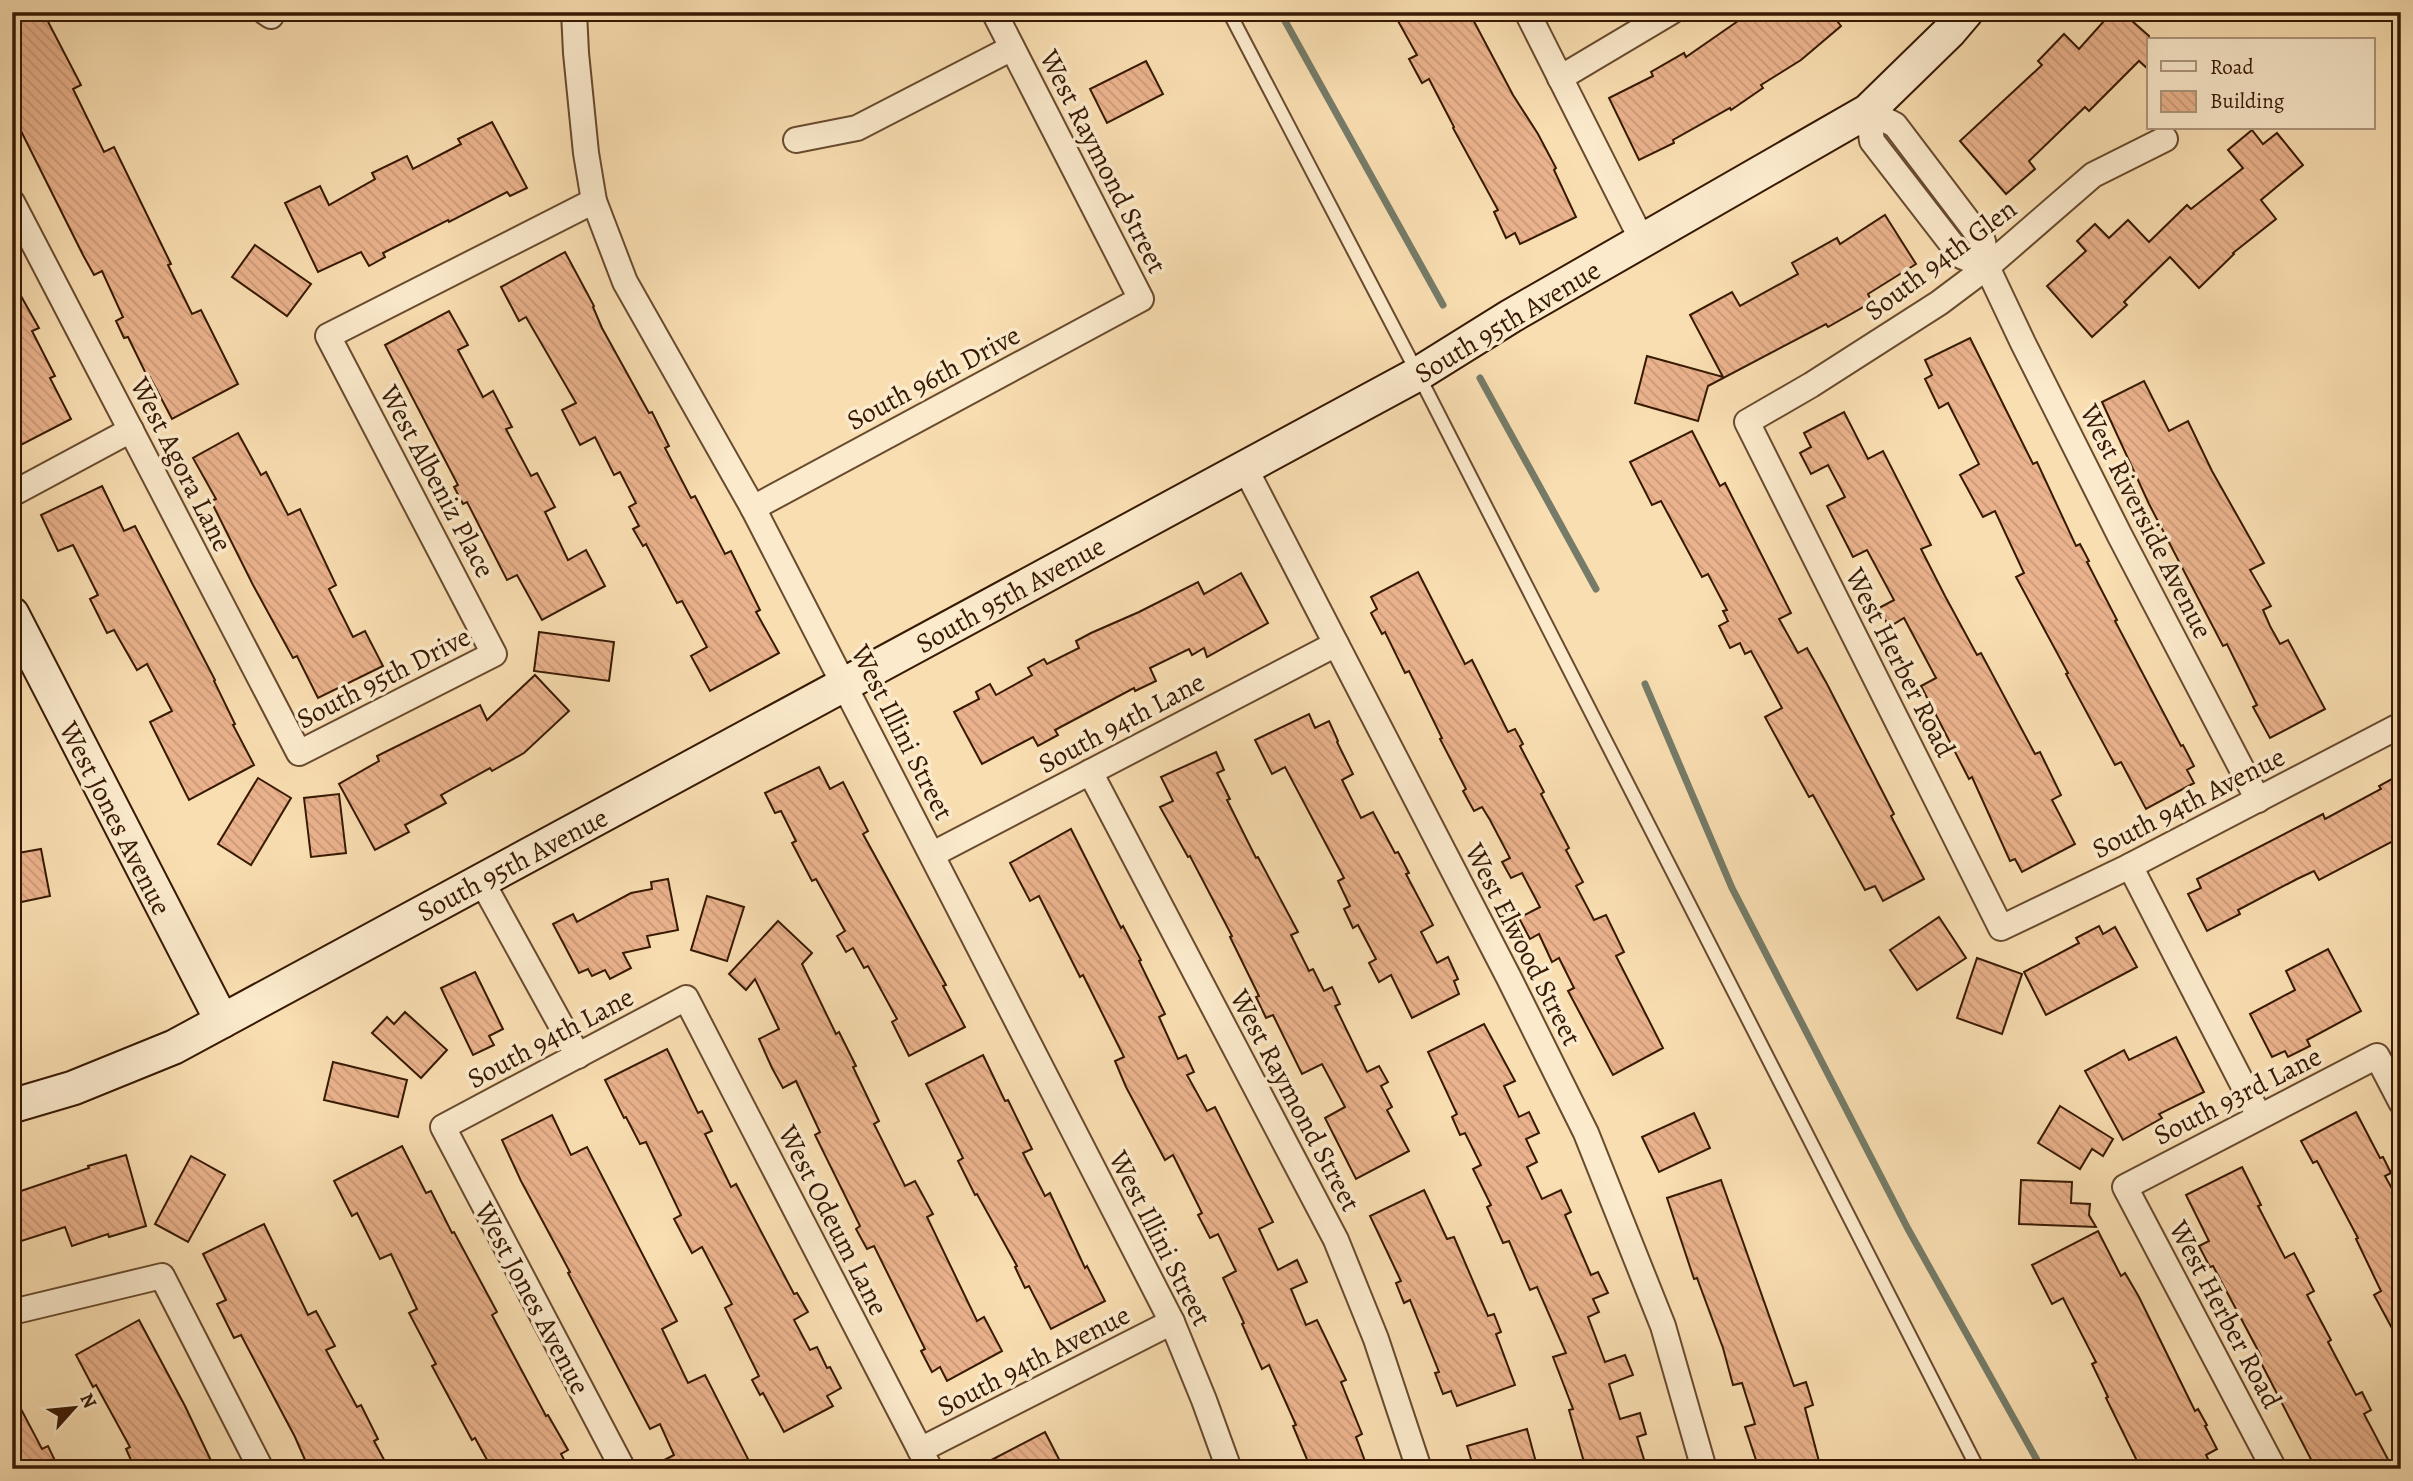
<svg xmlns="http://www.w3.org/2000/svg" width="2413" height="1481" viewBox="0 0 2413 1481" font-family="Alegreya,serif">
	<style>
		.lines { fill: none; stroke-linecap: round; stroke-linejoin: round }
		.stream { stroke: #757b68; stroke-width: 7 }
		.building { fill: url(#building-back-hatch); stroke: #371903; stroke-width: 2 }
		.lane-casing { stroke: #684a2e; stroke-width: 16 }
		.street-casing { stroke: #684a2e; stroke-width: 28 }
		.secondary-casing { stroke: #371903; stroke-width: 37 }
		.lane { stroke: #fbeacc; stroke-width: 12 }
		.street { stroke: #fbeacc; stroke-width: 24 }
		.secondary { stroke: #fbeacc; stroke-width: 33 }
		.labels { text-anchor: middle; stroke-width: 7; stroke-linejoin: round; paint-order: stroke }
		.street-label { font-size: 28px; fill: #371903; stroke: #fbeacc }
	</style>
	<defs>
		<pattern id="building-back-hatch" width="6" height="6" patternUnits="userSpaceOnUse" patternTransform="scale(1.75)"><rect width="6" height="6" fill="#ebb38d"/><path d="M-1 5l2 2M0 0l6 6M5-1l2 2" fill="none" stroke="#ca9978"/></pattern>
	</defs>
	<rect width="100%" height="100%" fill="#f9deb1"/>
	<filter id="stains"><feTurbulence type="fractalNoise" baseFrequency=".00286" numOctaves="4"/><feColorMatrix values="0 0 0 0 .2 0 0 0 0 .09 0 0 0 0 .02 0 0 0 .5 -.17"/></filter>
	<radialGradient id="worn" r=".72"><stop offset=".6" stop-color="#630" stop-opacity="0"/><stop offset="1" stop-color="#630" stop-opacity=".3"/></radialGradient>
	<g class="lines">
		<g class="stream">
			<polyline points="1280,12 1443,305"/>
			<polyline points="1480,378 1596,589"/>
			<polyline points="1645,684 1732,888 1908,1229 2042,1469"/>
		</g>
	</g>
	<g class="building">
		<polygon points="12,12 43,12 81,85 73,89 104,152 114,147 171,264 168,265 192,314 201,310 238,384 172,419 150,377 148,378 128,337 124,338 116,321 123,317 102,271 94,275 83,255 12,113"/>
		<polygon points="1393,12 1469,12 1513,95 1538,134 1556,168 1554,170 1576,217 1520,244 1515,233 1506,238 1494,212 1498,210 1453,128 1454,127 1429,79 1422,83 1409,59 1417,55"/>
		<polygon points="1751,12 1830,12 1841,26 1801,60 1761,85 1763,88 1731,110 1730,108 1673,140 1674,143 1639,160 1609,98 1653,76 1651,72 1684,53 1686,57"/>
		<polygon points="2112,12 2122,12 2149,36 2149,70 2139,61 2089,111 2085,107 2029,161 2035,169 2006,194 1960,141 2042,65 2038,61 2064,34 2079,49"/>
		<polygon points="1146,61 1163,94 1107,123 1090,89"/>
		<polygon points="492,122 527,188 510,196 507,192 449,222 448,220 383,253 385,257 369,266 361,252 318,272 285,203 320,186 329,205 375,179 372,173 407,156 413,169 461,144 458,139"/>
		<polygon points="2252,130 2263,144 2277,133 2303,165 2261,200 2276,219 2233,253 2234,254 2199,288 2170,257 2124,302 2127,305 2092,337 2047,286 2086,251 2077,241 2095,224 2109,238 2128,220 2149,242 2187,205 2191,209 2243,168 2228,150"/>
		<polygon points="1885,215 1916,264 1868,294 1872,302 1828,327 1826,324 1708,386 1698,421 1635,403 1647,356 1723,377 1690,315 1732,292 1740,306 1798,274 1792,263 1837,238 1840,244"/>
		<polygon points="255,245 311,284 287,316 232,277"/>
		<polygon points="565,252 594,306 593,307 602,328 628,375 649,413 652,412 669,446 665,448 691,498 695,496 725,554 731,551 760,610 756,612 779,653 710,691 691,656 707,647 682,601 677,603 646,544 643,546 633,529 639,526 629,507 636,503 620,472 614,475 595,437 580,445 562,410 576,403 526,317 519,321 501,287"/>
		<polygon points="12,280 39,328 32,331 55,376 50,378 71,419 17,447 12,438"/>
		<polygon points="449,311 468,345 458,350 483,397 493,391 512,427 506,429 531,476 537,473 555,507 545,512 568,560 586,550 605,586 542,620 517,575 507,580 467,502 463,504 454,487 458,485 385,345"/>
		<polygon points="1970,338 2033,464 2037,462 2076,546 2080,544 2089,561 2087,562 2117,620 2115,621 2181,746 2183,745 2194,766 2187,770 2194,783 2146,809 2121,762 2115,765 2066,674 2068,673 2016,577 2024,573 1995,511 1983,517 1960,475 1979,464 1948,403 1939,408 1925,379 1932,375 1925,360"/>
		<polygon points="2144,381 2169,431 2188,421 2212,471 2264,563 2250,570 2271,606 2263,610 2270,626 2280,644 2288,640 2325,709 2270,738 2253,707 2257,705 2227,644 2223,646 2149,504 2102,402"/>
		<polygon points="1844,412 1868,459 1883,451 1931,545 1921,549 1945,596 1977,655 1981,653 2035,754 2040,752 2061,795 2052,800 2075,844 2022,872 2015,859 2010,861 1972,777 1969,779 1921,686 1936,678 1904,618 1889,627 1879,608 1894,600 1867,550 1853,557 1827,506 1845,497 1828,465 1811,474 1800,453 1811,447 1804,433"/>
		<polygon points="1692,431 1720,486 1725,483 1791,613 1779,619 1798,653 1807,648 1827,684 1894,814 1891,816 1924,879 1883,901 1875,886 1865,890 1813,795 1809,797 1765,717 1782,708 1751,651 1745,654 1740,643 1730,648 1719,626 1728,621 1723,611 1727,610 1708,574 1702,577 1661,501 1652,505 1630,462"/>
		<polygon points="238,433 261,475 266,472 288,515 300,509 336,585 329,589 353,637 365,631 383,666 318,698 297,656 293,658 253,585 211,501 216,499 193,458"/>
		<polygon points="102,486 124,531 135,526 215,680 214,681 235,724 233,725 254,765 189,800 150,722 172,711 147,664 137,670 114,630 107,633 90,599 98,595 73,545 58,551 41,515"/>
		<polygon points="1418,572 1465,664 1472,660 1508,732 1515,729 1523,744 1520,746 1544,792 1541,794 1569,848 1566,850 1583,882 1576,886 1594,920 1606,915 1624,952 1616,956 1663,1048 1613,1075 1568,991 1574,988 1559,958 1552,962 1539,934 1530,939 1519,918 1540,907 1522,873 1511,878 1502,862 1510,858 1490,820 1482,807 1474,811 1463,791 1466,789 1440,739 1442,738 1409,671 1405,673 1385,632 1382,634 1371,613 1377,609 1371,597"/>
		<polygon points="1241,573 1268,623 1207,657 1204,648 1192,655 1189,649 1150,668 1156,681 1135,691 1134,688 1055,730 1058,735 1038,746 1033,737 982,764 954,712 979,699 976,692 990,684 996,695 1032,675 1028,668 1044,659 1047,664 1079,648 1076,641 1091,633 1139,612 1198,582 1204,594"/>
		<polygon points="539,632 614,642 609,681 534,671"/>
		<polygon points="535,675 569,711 524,753 492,771 490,768 441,795 446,803 405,825 409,832 375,850 339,784 379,761 377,756 480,705 487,720"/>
		<polygon points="1309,714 1315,728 1329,721 1338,741 1337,742 1353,774 1342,780 1361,818 1373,812 1395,853 1398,852 1409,873 1406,874 1433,925 1421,932 1437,963 1448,957 1458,979 1454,981 1459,994 1412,1018 1391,975 1379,982 1369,963 1376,959 1358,925 1353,928 1344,909 1350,906 1338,881 1344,878 1285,767 1272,774 1255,740"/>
		<polygon points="1216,752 1224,770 1217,773 1230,799 1227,800 1256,858 1258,857 1298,932 1291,935 1309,971 1313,969 1324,991 1332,987 1340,1004 1335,1006 1367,1072 1379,1066 1388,1082 1381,1086 1392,1107 1387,1110 1409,1151 1356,1179 1325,1118 1345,1107 1322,1064 1302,1074 1273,1015 1266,1018 1256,997 1259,996 1230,937 1232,936 1190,856 1188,857 1160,807 1173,801 1161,777"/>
		<polygon points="819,767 830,789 843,782 868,831 863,834 946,985 943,986 965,1027 909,1056 892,1022 897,1019 868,966 864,968 853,948 846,952 837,936 845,931 816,879 812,881 792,843 796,841 781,811 775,813 765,793"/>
		<polygon points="2401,774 2401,837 2319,880 2314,871 2297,879 2238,910 2240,914 2207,931 2188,894 2201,888 2197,879 2323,814 2325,819 2381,789 2379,786"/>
		<polygon points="258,778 291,798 251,865 218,844"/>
		<polygon points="339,794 346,853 311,857 304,798"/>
		<polygon points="1071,829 1121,928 1123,926 1141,960 1139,961 1165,1014 1159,1017 1178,1059 1186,1055 1194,1072 1187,1075 1207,1111 1215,1107 1273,1222 1259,1229 1278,1270 1297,1260 1307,1282 1291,1289 1306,1325 1317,1320 1346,1380 1341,1382 1362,1434 1356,1437 1368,1469 1311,1469 1293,1426 1296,1425 1269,1365 1262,1369 1242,1324 1244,1323 1223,1278 1236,1271 1218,1234 1210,1238 1198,1215 1202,1213 1173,1155 1165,1160 1126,1087 1115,1061 1124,1057 1083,975 1080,977 1039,896 1030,901 1010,863"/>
		<polygon points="41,849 50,896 12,904 12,854"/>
		<polygon points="668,879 678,930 647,936 650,947 623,953 631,968 610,979 605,970 592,976 588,969 579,973 553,924 573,914 577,922 631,893 652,889 651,882"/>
		<polygon points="707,896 744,907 727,961 691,950"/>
		<polygon points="1939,917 1966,958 1917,990 1890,950"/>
		<polygon points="778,921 812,953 802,964 836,1034 839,1032 856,1066 853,1067 879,1121 874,1124 905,1186 915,1181 933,1214 927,1217 977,1321 984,1317 1002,1351 947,1381 940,1367 932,1372 921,1351 925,1349 874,1246 867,1249 856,1229 860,1226 815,1135 820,1132 796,1081 783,1088 772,1068 759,1039 779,1029 755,979 746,990 729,974"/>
		<polygon points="2099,926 2103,934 2115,927 2137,967 2046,1015 2024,972 2079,943 2076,938"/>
		<polygon points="2328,949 2361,1011 2307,1040 2310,1046 2288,1057 2285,1051 2272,1057 2250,1014 2295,990 2286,971"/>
		<polygon points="1977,958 2022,974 2002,1034 1957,1018"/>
		<polygon points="475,972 503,1029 489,1036 494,1045 473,1055 441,988"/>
		<polygon points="405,1012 447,1050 421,1078 372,1033 387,1017 394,1024"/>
		<polygon points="1484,1024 1515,1081 1504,1086 1519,1117 1529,1112 1539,1133 1526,1139 1537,1162 1527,1167 1542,1199 1561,1190 1571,1212 1565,1215 1591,1275 1598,1272 1608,1293 1593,1299 1599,1312 1588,1317 1605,1362 1625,1355 1633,1375 1609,1384 1620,1419 1640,1413 1646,1434 1637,1437 1647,1469 1586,1469 1569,1410 1573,1409 1553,1357 1566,1353 1537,1287 1530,1290 1509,1241 1503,1243 1487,1207 1491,1205 1473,1169 1481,1165 1465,1133 1460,1135 1452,1117 1457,1114 1428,1052"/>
		<polygon points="2176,1037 2204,1092 2159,1114 2162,1118 2123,1140 2085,1071 2124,1050 2129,1060"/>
		<polygon points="667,1049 698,1113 702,1111 712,1131 705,1134 731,1187 736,1184 794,1294 797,1293 808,1312 794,1320 810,1350 817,1347 827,1368 830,1367 841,1388 827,1396 833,1406 784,1432 763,1393 760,1395 752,1380 759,1376 725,1308 732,1304 702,1247 692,1253 674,1219 681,1215 646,1142 640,1144 626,1117 624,1118 605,1080"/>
		<polygon points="983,1055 1005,1101 1008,1100 1032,1149 1023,1153 1045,1196 1050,1193 1085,1268 1087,1266 1105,1301 1051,1329 1029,1286 1025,1288 1015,1267 1017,1266 977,1194 975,1195 958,1161 963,1158 926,1084"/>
		<polygon points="333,1062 407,1080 398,1117 324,1100"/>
		<polygon points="2060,1106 2113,1139 2103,1156 2092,1149 2080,1169 2038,1143"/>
		<polygon points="2356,1112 2380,1158 2383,1157 2391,1173 2385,1176 2401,1205 2401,1345 2374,1295 2381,1291 2356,1239 2358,1238 2317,1161 2313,1163 2301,1141"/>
		<polygon points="1694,1113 1710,1148 1659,1172 1642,1137"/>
		<polygon points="552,1115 571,1155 587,1147 677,1321 662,1329 688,1383 705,1375 748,1459 730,1469 647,1469 674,1455 660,1424 650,1429 568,1273 570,1272 521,1181 502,1140"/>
		<polygon points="402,1146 426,1193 431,1191 452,1233 454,1232 497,1312 492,1315 546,1416 548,1415 568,1450 561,1454 569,1469 492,1469 475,1438 472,1440 432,1366 436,1364 409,1313 417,1309 391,1254 380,1259 357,1213 352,1216 334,1181"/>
		<polygon points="126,1155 146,1226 109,1237 108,1234 72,1246 65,1227 12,1244 12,1194 89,1168 88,1166"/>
		<polygon points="191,1156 225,1175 188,1242 155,1224"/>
		<polygon points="2242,1167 2261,1205 2258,1206 2285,1258 2294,1253 2314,1291 2307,1295 2331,1340 2328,1342 2356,1395 2362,1392 2371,1410 2364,1414 2393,1469 2316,1469 2258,1357 2261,1356 2213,1266 2210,1267 2199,1246 2209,1241 2186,1195"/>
		<polygon points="1721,1180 1794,1386 1806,1382 1813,1405 1805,1408 1821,1469 1759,1469 1745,1427 1755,1424 1742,1383 1733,1385 1723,1348 1697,1278 1694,1279 1667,1198"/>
		<polygon points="2021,1180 2072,1182 2071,1203 2090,1204 2089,1215 2096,1227 2019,1224"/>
		<polygon points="1424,1190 1447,1239 1454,1237 1488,1316 1494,1314 1501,1332 1496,1334 1515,1385 1457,1406 1451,1391 1443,1394 1435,1373 1439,1372 1410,1300 1404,1303 1396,1283 1401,1281 1370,1216"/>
		<polygon points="264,1224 308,1315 316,1311 335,1346 326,1350 357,1407 361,1405 378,1439 374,1441 389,1469 309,1469 295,1437 241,1335 234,1338 217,1304 226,1300 203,1254"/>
		<polygon points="2098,1231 2121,1276 2125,1273 2139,1297 2195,1411 2198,1409 2207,1425 2205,1426 2217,1449 2206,1455 2213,1469 2141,1469 2106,1398 2108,1397 2092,1364 2096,1362 2063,1298 2052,1304 2032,1265"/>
		<polygon points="139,1320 185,1406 215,1469 135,1469 126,1449 130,1447 96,1385 93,1387 76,1355"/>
		<polygon points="12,1392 42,1449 48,1446 59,1469 12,1469"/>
		<polygon points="1527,1429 1537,1466 1526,1469 1474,1469 1467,1446"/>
		<polygon points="1045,1432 1064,1469 974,1469"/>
	</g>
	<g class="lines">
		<g class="lane-casing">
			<polyline id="lane" points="1229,12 1418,374 1978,1469"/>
		</g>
		<g class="street-casing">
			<g id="street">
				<polyline points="265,12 271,16"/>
				<polyline points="574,12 576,53 586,153 594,201 625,282 753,508 1172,1322 1204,1400 1229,1469"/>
				<polyline points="1527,12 1643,242"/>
				<polyline points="1560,78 1671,12"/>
				<polyline points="1868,111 1895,125 1983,241 1987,267 2023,343 2120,536 2258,800"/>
				<polyline points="1868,111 1872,141 1961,256 1987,267"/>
				<polyline points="2165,139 2093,175 1987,267 1939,303 1811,385 1747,422 2001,928 2130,866 2401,725"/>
				<polyline points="796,140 857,128 1012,48"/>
				<polyline points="12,202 299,753 494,654 328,336 594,201"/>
				<polyline points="1244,466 1509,978 1586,1133 1663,1326 1704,1469"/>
				<polyline points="12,494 131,430"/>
				<polyline points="753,508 1141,299 994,12"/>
				<polyline points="1090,772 1336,1240 1376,1339 1419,1469"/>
				<polyline points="933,854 1336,644"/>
				<polyline points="2130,866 2259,1116"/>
				<polyline points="481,880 578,1056"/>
				<polyline points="12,1312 162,1276 261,1469"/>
				<polyline points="920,1450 1172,1322"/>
				<polyline points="623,1469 443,1127 686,998 930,1469"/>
				<polyline points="2274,1469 2125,1187 2377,1056 2401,1102"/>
			</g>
		</g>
		<g class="secondary-casing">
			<g id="secondary">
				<polyline points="12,614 222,1021"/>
				<polyline points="12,1106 73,1088 174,1047 1418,374 1511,316 1868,111 1949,32 1966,12"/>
			</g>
		</g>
		<use href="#lane" class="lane"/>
		<use href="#street" class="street"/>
		<use href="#secondary" class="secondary"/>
	</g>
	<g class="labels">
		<g class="street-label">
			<text transform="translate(1104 161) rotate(63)" y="10">West Raymond Street</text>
			<text transform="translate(1940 259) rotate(-37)" y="10">South 94th Glen</text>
			<text transform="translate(1507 321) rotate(-31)" y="10">South 95th Avenue</text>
			<text transform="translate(933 377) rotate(-28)" y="10">South 96th Drive</text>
			<text transform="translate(182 464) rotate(63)" y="10">West Agora Lane</text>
			<text transform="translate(438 481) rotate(62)" y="10">West Albeniz Place</text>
			<text transform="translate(2147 521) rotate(63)" y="10">West Riverside Avenue</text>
			<text transform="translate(1010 594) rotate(-29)" y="10">South 95th Avenue</text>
			<text transform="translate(1901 662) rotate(63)" y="10">West Herber Road</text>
			<text transform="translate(383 677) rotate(-27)" y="10">South 95th Drive</text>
			<text transform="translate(1121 722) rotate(-28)" y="10">South 94th Lane</text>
			<text transform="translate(903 732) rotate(63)" y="10">West Illini Street</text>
			<text transform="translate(2188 802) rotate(-27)" y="10">South 94th Avenue</text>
			<text transform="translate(116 818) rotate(63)" y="10">West Jones Avenue</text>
			<text transform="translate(512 864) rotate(-28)" y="10">South 95th Avenue</text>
			<text transform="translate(1524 944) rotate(63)" y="10">West Elwood Street</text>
			<text transform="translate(550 1037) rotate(-28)" y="10">South 94th Lane</text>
			<text transform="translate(2237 1095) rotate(-27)" y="10">South 93rd Lane</text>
			<text transform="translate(1296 1100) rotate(62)" y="10">West Raymond Street</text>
			<text transform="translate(834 1220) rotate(63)" y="10">West Odeum Lane</text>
			<text transform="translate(1161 1238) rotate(63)" y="10">West Illini Street</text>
			<text transform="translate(533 1298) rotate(62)" y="10">West Jones Avenue</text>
			<text transform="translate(2226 1314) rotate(62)" y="10">West Herber Road</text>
			<text transform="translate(1033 1360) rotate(-27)" y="10">South 94th Avenue</text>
		</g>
	</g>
	<rect width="2413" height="1481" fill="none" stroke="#f9deb1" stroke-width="42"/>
	<rect x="14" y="14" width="2385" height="1453" fill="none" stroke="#371903" stroke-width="3.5"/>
	<rect x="21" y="21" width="2371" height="1439" fill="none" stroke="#371903" stroke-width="2"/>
	<rect x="2147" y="38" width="228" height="91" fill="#fbeacc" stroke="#ad967c" stroke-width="2"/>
	<rect x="2161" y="61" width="35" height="10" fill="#fbeacc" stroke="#ad967c" stroke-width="2"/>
	<text x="2210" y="74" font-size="21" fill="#371903">Road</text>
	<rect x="2161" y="91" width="35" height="21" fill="url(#building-back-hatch)" stroke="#ad967c" stroke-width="2"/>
	<text x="2210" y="108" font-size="21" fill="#371903">Building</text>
	<g transform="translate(74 1408) rotate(63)" stroke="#fbeacc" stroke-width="5" paint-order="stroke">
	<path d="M0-5L12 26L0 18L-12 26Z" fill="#371903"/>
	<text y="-10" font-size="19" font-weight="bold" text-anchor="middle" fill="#371903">N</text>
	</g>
	<rect width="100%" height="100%" filter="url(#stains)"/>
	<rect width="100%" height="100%" fill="url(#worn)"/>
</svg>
